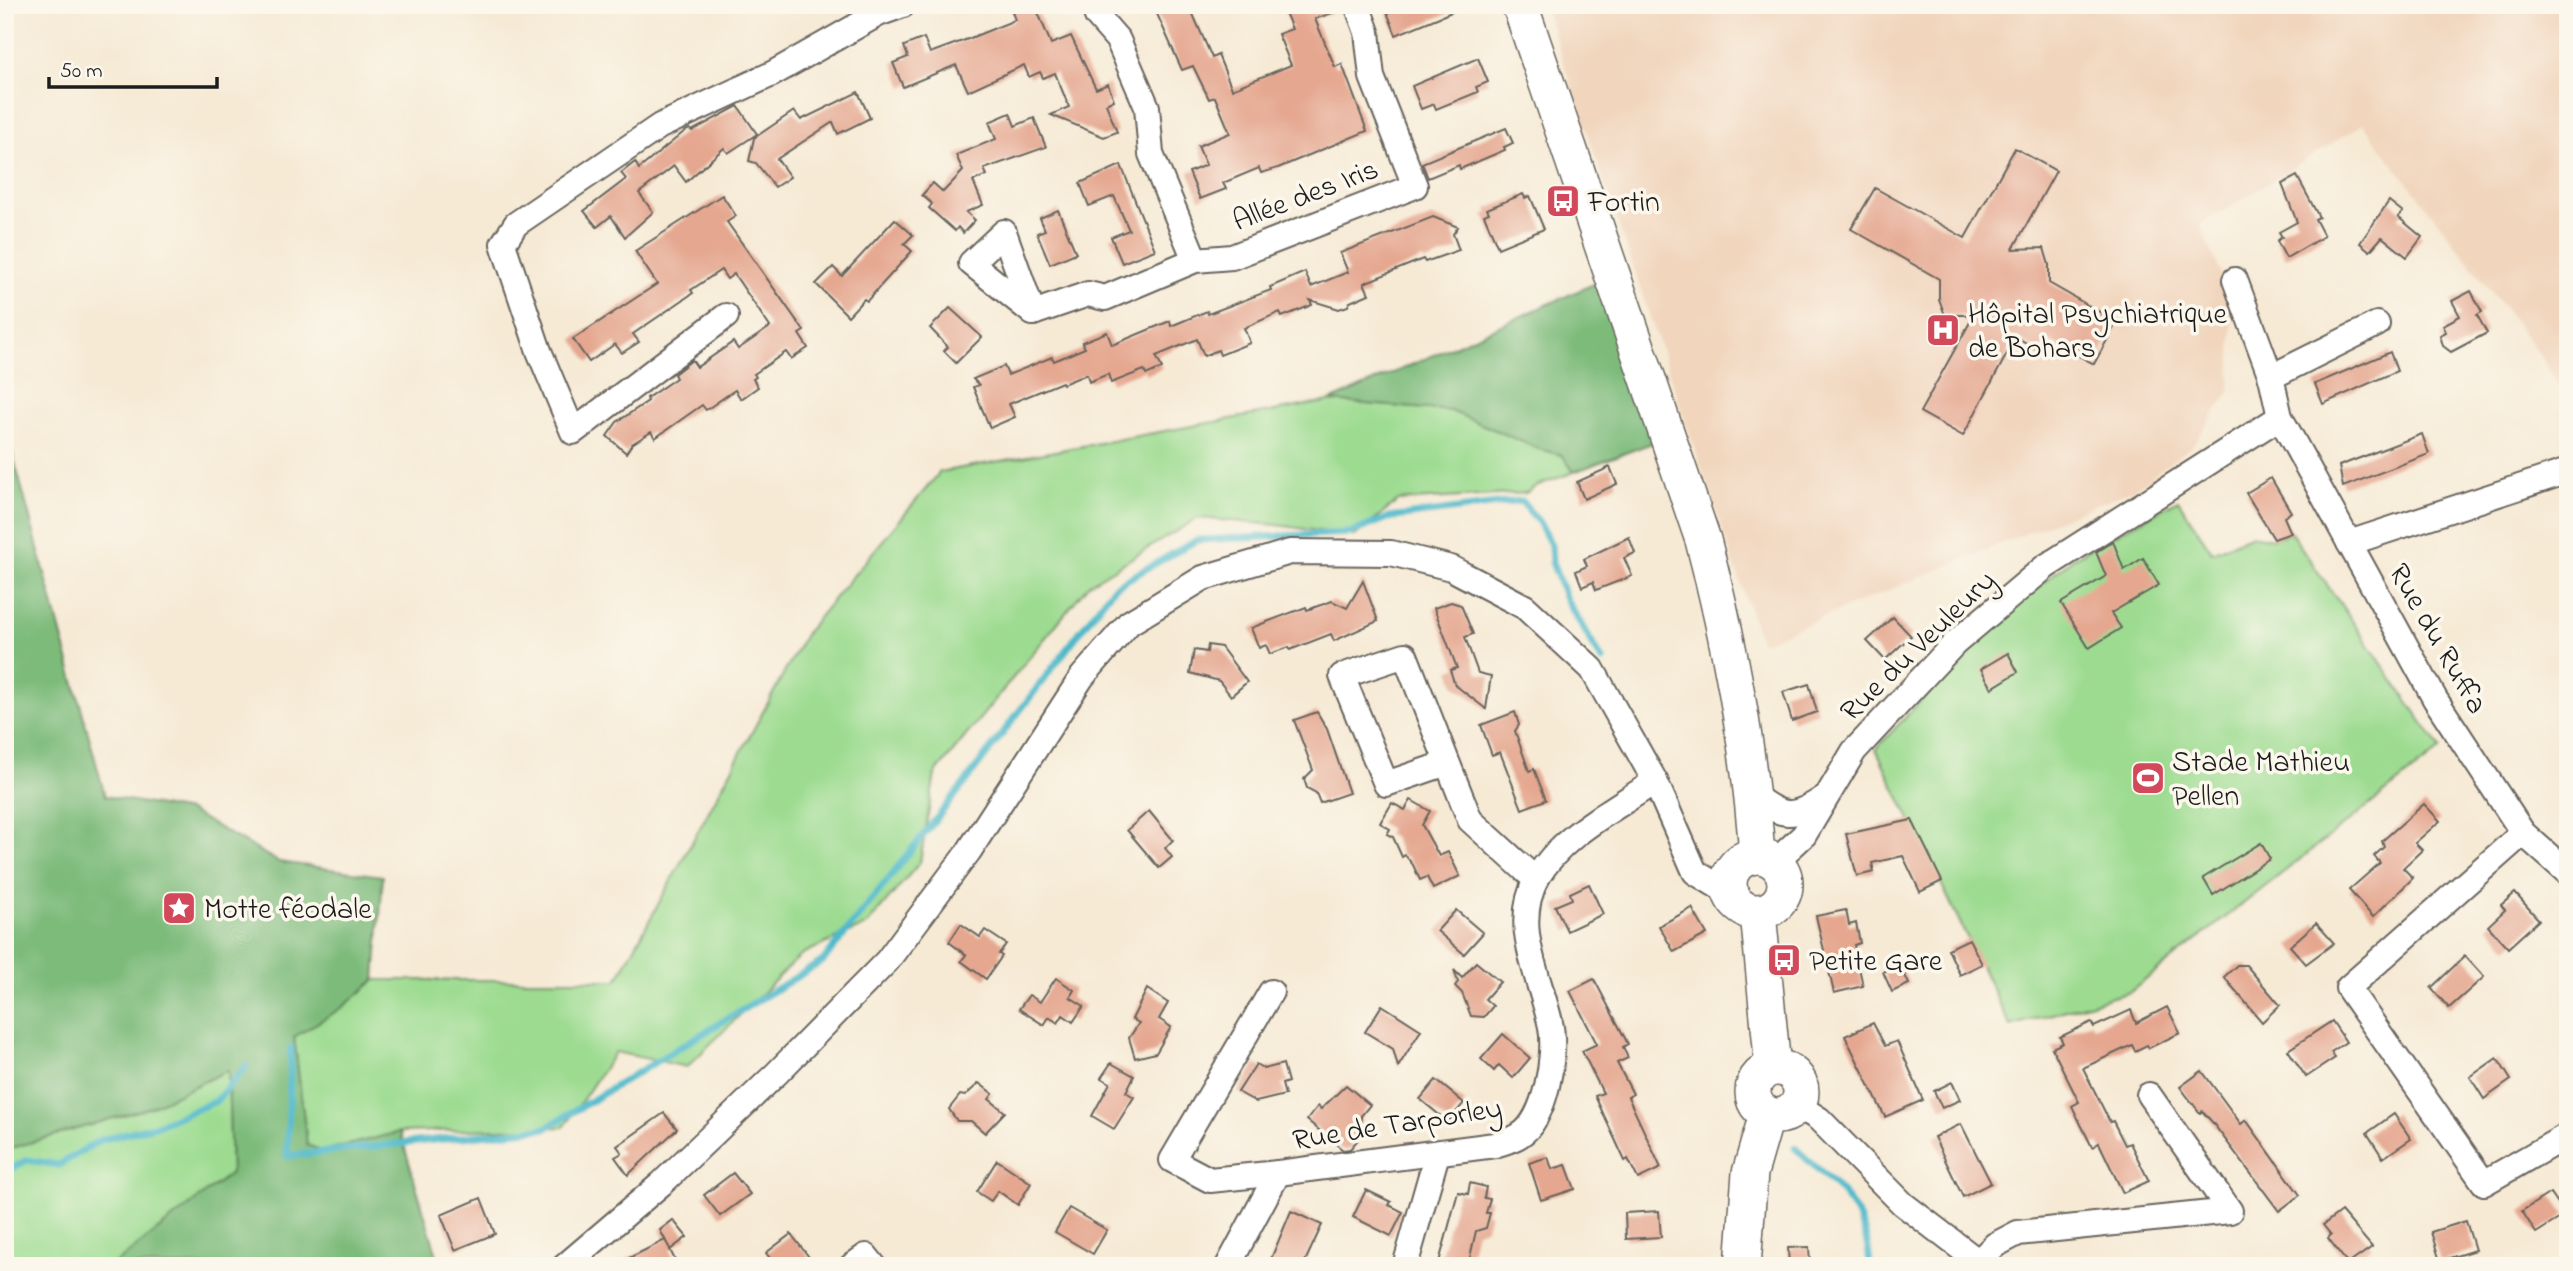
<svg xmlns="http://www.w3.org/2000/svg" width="2573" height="1271" viewBox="0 0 2573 1271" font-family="'Indie Flower',sans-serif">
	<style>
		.built { fill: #f1d5bd }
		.green { fill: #9cdb90; stroke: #5c7c56; stroke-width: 2 }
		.forest { fill: #7dbb7a; stroke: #4c6c4b; stroke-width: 2 }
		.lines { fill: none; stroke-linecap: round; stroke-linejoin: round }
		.stream { stroke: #4eb9cb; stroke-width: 7 }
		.building { fill: #e5a790 }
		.street-casing { stroke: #68645d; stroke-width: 28 }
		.secondary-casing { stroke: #68645d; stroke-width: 38 }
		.street { stroke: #fff; stroke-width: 24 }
		.secondary { stroke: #fff; stroke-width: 35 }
		.labels { text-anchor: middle; stroke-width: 7; stroke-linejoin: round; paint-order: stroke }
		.street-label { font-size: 30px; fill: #1c1c1c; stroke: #fbf7ec }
		.poi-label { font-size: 30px; fill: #1c1c1c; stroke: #fbf7ec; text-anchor: start }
	</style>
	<rect width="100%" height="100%" fill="#fbf7ec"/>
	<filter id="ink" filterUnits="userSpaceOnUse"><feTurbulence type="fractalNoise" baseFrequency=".0143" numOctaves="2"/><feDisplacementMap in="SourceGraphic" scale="14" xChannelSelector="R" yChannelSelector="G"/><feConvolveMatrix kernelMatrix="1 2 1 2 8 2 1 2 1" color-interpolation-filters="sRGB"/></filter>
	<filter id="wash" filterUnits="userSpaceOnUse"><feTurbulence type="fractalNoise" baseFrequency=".00686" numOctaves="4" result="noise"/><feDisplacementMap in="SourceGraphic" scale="28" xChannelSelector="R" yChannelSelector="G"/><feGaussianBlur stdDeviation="1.57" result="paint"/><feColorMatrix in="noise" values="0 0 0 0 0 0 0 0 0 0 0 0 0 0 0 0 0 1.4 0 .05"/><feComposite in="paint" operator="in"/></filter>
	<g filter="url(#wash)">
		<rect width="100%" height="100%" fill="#f6ead5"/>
		<polygon class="built" points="1544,5 2568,5 2568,403 2543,359 2363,124 2200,225 2233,301 2230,391 2192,446 2136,488 1761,643"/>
		<g class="green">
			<polygon points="1330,401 1451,411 1539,449 1562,455 1574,472 1536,486 1526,493 1398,501 1355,536 1277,525 1198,518 1089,584 935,774 920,862 867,925 802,954 687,1067 615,1052 564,1127 400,1132 322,1151 307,1146 294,1037 343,1007 375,980 617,980 807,631 940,472"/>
			<polygon points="2178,500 2212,552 2252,535 2273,539 2291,533 2441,749 2130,992 2010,1026 1876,749 1988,627 2076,556"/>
			<polygon points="228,1069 231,1173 112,1266 5,1266 5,1150 151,1107"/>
		</g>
		<g class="forest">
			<polygon points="1598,282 1655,442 1574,472 1562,455 1539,449 1451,411 1330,401"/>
			<polygon points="5,426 105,796 189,811 279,862 383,876 375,980 343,1007 294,1037 307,1145 323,1151 400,1132 440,1266 112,1266 231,1173 228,1070 151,1107 5,1150"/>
		</g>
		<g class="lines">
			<g class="stream">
				<polyline points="291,1048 287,1156 546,1128 823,961 964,784 1114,587 1197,540 1350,533 1388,518 1521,501 1539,522 1551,545 1552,562 1566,599 1602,660"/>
				<path d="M1795 1148C1836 1187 1867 1205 1870 1266"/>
				<polyline points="5,1169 13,1168 27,1160 59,1165 100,1140 158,1125 216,1101 246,1066"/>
			</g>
		</g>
		<g id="blocks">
			<g class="building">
				<polygon points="1015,5 1035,5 1051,44 1071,36 1096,89 1108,84 1114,100 1106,104 1117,132 1104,137 1051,115 1069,107 1055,73 1043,78 1040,72 1029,77 1024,65 968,91 956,65 903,87 893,63 908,57 904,46 924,38 930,53 968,39 1015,20 1012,12 1017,10"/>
				<polygon points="1153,5 1189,5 1212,58 1218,55 1232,89 1291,65 1278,34 1292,29 1282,5 1342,5 1343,9 1315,19 1335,67 1342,64 1367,131 1278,168 1261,173 1259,168 1223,183 1226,189 1200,199 1189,172 1206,165 1198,146 1230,133 1215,97 1209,99 1193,66 1182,70"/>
				<polygon points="1403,5 1466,5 1466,6 1396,35 1387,12"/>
				<polygon points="1478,58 1488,82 1476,87 1478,92 1436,109 1434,104 1421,109 1412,86"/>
				<polygon points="858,92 870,118 838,134 833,122 777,159 790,177 775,187 756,163 749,161 754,138 794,111 801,120"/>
				<polygon points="738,106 757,134 728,153 724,148 686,182 674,166 639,193 653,212 625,237 611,216 597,227 584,211 626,179 621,173 635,162 639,169 685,131 690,129 692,131"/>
				<polygon points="1010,113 1015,126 1034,118 1046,147 984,169 987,175 973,181 983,205 966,212 975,220 963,233 958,227 955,231 929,208 932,204 922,195 933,183 943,192 963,171 956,155 996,139 989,122"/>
				<polygon points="1506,128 1513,143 1504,147 1505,150 1460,169 1459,165 1428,178 1422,163"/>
				<polygon points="2015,148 2056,171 2013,249 2044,248 2049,265 2049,283 2117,322 2094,364 2047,339 2040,351 2016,337 1963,436 1920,412 1974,315 1945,315 1939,299 1939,279 1851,229 1875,188 1965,238"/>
				<polygon points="1121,165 1155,250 1122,263 1111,237 1129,230 1114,196 1089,206 1080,183"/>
				<polygon points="2297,176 2319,217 2315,219 2324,236 2286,258 2277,241 2282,237 2279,232 2297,222 2282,184"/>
				<polygon points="1523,194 1525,198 1530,196 1544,229 1498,248 1484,215 1489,213 1487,209"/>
				<polygon points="722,195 736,216 727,222 804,331 799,334 808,348 791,359 786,352 754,374 756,377 753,379 758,387 741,399 735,390 706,410 702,405 655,438 651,432 632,444 626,453 607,436 617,422 648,401 647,398 676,378 674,374 692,360 697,367 733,342 738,349 770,327 734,274 727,279 721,270 691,290 693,293 633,334 639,342 622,353 615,344 589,362 573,339 657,284 635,251"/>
				<polygon points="2389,201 2403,212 2398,217 2422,237 2407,257 2382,237 2370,251 2360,243"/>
				<polygon points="1058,210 1076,253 1050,264 1037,233 1045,230 1040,218"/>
				<polygon points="1433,217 1458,227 1453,234 1459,250 1425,262 1423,259 1364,283 1369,294 1350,302 1348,306 1339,309 1310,300 1312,305 1282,317 1280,312 1244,328 1250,343 1220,355 1218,350 1204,356 1197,339 1156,356 1162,368 1146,375 1144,370 1111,383 1108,374 1089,382 1087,374 1063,384 1062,382 1009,404 1015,417 990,428 973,387 979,385 973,379 1004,366 1008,375 1052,357 1054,361 1085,348 1082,342 1107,332 1112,345 1170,321 1171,326 1207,311 1208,314 1271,290 1270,287 1305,272 1311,287 1348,272 1340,253"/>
				<polygon points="895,219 913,235 904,244 912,251 867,301 864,299 848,316 816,284 833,267 842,276"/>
				<polygon points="2471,291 2482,312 2477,315 2487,333 2451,352 2443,346 2440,335 2446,332 2443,325 2460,316 2452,301"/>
				<polygon points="950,308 982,337 956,363 944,351 948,347 930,328"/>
				<polygon points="2390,352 2397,371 2323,404 2315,384"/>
				<polygon points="2422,434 2429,454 2343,487 2339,466"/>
				<polygon points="1610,467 1617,484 1584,499 1577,482"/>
				<polygon points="2271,478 2291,512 2284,517 2291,533 2274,539 2246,493"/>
				<polygon points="1629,537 1635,553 1624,558 1632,576 1596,590 1593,582 1582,587 1576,571 1587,566 1584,559"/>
				<polygon points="2113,541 2124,570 2143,558 2159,585 2111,613 2121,628 2089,648 2061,603 2106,576 2096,552"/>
				<polygon points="1363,581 1378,621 1334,641 1331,634 1290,650 1289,647 1270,654 1266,645 1259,648 1251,628 1306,607 1307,610 1332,601 1347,608"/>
				<polygon points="1451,602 1461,605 1473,634 1465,637 1478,673 1491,676 1486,709 1455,685 1450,670 1457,668 1434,608"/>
				<polygon points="1893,617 1911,636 1885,660 1867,641"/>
				<polygon points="1208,645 1221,647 1247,682 1231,696 1219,681 1190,673 1194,650 1207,652"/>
				<polygon points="2008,653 2018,672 1992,688 1981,669"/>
				<polygon points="1809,684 1817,712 1792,721 1783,692"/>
				<polygon points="1317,712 1327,729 1349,793 1320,803 1316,793 1307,788 1304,779 1313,770 1294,720"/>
				<polygon points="1515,712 1519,725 1515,731 1529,771 1534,769 1546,800 1522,809 1500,752 1492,755 1481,725"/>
				<polygon points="1411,800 1430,811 1422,825 1439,856 1448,852 1460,876 1433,889 1427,877 1420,880 1413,865 1405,855 1402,857 1393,837 1387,834 1390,829 1380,823 1392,803 1405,810"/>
				<polygon points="2424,804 2440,821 2415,843 2422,850 2403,868 2413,878 2373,917 2349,890 2380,863 2374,856 2384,847 2382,841"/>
				<polygon points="1149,811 1173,840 1165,848 1172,857 1159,868 1127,830"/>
				<polygon points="1912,820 1942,881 1920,892 1903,856 1872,863 1874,872 1857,876 1846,834"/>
				<polygon points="2261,843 2270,859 2213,895 2203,878"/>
				<polygon points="1589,884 1603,914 1567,931 1555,906 1572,899 1570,893"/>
				<polygon points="2515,893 2539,920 2508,948 2488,926 2505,910 2501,905"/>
				<polygon points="1692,908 1707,934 1674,952 1659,926"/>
				<polygon points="1456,910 1483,933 1464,954 1437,931"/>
				<polygon points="1846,910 1849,925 1856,923 1860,943 1854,945 1863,986 1834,993 1816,916"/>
				<polygon points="2316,923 2334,943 2306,964 2290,946"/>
				<polygon points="961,924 980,937 985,930 1006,944 999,954 1002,956 986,979 961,961 966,955 949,942"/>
				<polygon points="1969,939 1982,964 1960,975 1948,949"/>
				<polygon points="2465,956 2484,977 2449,1008 2431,988"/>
				<polygon points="1476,962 1500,982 1485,999 1493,1006 1484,1017 1471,1016 1462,993 1455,986 1458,982 1454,970 1462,978"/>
				<polygon points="1900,964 1909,984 1892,992 1883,972"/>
				<polygon points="2237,965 2246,965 2280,1005 2262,1022 2224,977"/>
				<polygon points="1056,978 1074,990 1070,997 1084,1006 1073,1022 1063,1015 1058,1023 1049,1017 1044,1025 1019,1009 1029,995 1040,1002"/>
				<polygon points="1594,979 1628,1044 1623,1047 1628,1058 1617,1063 1633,1094 1628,1097 1661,1168 1638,1179 1628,1159 1625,1161 1595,1096 1603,1093 1582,1051 1597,1044 1570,991"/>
				<polygon points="1147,989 1168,1003 1159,1019 1171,1027 1156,1053 1135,1058 1129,1038 1139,1023 1132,1019"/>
				<polygon points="1382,1005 1421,1030 1398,1067 1393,1049 1365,1032"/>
				<polygon points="2167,1007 2180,1033 2149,1048 2147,1045 2135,1051 2132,1045 2083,1068 2110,1122 2113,1121 2125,1145 2130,1143 2149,1181 2123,1193 2099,1143 2092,1147 2072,1106 2079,1102 2052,1048 2063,1043 2060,1037 2091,1022 2094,1027 2131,1010 2136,1023"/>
				<polygon points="2332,1021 2346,1042 2331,1052 2335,1058 2306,1077 2288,1050"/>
				<polygon points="1873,1023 1885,1046 1897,1041 1923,1100 1885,1117 1845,1036"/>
				<polygon points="1503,1034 1530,1058 1513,1078 1499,1065 1494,1071 1481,1059"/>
				<polygon points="2497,1058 2511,1080 2484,1099 2470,1077"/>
				<polygon points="1111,1063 1134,1076 1126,1092 1134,1097 1114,1129 1092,1116 1110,1083 1101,1078"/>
				<polygon points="1256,1064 1264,1069 1283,1064 1288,1082 1282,1084 1285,1095 1256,1102 1238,1092"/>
				<polygon points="2202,1071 2241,1124 2246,1120 2300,1195 2279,1211 2212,1122 2202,1111 2200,1113 2180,1087"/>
				<polygon points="1436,1080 1464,1103 1448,1122 1420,1099"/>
				<polygon points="1952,1082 1960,1100 1942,1108 1934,1091"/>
				<polygon points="979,1083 993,1094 989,1099 1005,1112 985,1133 971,1121 957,1121 949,1109 960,1095 965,1096"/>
				<polygon points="1346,1085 1370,1105 1361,1116 1360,1130 1353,1138 1357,1141 1350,1149 1343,1150 1307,1120 1318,1106 1321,1109"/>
				<polygon points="664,1113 677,1129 628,1175 615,1157 622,1153 617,1146"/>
				<polygon points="2394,1114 2411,1139 2383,1158 2367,1133"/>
				<polygon points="1961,1124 1991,1183 1963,1197 1934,1137"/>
				<polygon points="1548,1157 1552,1169 1566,1165 1575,1189 1541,1200 1529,1163"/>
				<polygon points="997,1160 1031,1183 1018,1205 998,1191 991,1201 977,1192"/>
				<polygon points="733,1173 750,1194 720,1216 704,1195"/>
				<polygon points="1470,1183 1486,1187 1484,1198 1490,1199 1486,1213 1490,1213 1486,1228 1476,1231 1468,1266 1438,1266 1458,1192 1468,1194"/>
				<polygon points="1366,1190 1391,1202 1389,1205 1403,1212 1391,1236 1353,1217"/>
				<polygon points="2550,1193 2565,1215 2536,1233 2522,1211"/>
				<polygon points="481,1198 495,1234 455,1250 441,1215"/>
				<polygon points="1069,1208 1107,1230 1093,1254 1055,1232"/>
				<polygon points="1291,1211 1322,1225 1303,1266 1268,1266"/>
				<polygon points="1659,1211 1661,1237 1626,1239 1625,1213"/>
				<polygon points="2341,1211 2372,1247 2348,1264 2328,1238 2331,1235 2323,1225"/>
				<polygon points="673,1220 687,1237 670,1250 678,1266 613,1266 665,1240 670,1249 660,1230"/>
				<polygon points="2466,1221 2475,1250 2440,1261 2431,1232"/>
				<polygon points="791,1234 816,1266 776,1266 766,1253"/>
				<polygon points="1809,1247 1810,1266 1789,1266 1788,1248"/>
			</g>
		</g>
	</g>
	<g filter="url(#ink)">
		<use href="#blocks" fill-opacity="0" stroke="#68645d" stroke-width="2"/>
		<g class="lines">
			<g class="street-casing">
				<g id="street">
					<polyline points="1093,5 1097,16 1118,40 1147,107 1151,154 1195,260"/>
					<polygon points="1004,232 1033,313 971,263"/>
					<polyline points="2235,280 2271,377"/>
					<polyline points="1033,313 1088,294 1105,298 1195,260 1232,257 1415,186 1372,77 1367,32 1357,5"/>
					<polyline points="726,316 573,432 539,351 503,244 516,224 660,126 772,74 878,14 903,5"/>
					<polyline points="2377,324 2271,377 2280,417 2435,699 2523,833 2568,873"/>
					<polyline points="2349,543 2568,471"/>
					<polyline points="1447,763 1386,784 1342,676 1405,655 1470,820 1536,880"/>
					<path d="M1753 795C1782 818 1793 819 1824 798"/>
					<polyline points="2523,833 2348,988 2484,1183 2568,1135"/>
					<polyline points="1775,862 1804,835 1854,751 1955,643 2045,567 2280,417"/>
					<polyline points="1271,992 1172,1160 1210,1180 1278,1173"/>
					<polyline points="1797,1105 1819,1119 1903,1204 1984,1266"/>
					<polyline points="1978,1262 1995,1245 2018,1233 2230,1211 2149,1095"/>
					<polyline points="565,1266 661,1184 777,1073 887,961 969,851 1082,677 1129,623 1203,578 1290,552 1391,553 1451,568 1525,607 1592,669 1655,781 1695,872 1729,893"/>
					<polyline points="852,1266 866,1256 874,1266"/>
					<path d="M1228 1266 1278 1173 1495 1145C1503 1142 1513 1140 1520 1135 1546 1119 1556 1055 1551 1027 1541 977 1510 927 1537 878 1562 834 1616 809 1655 781"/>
					<polyline points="1405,1266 1437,1154"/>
				</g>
			</g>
			<g class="secondary-casing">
				<g id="secondary">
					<path d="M1520 5 1703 540C1730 644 1750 748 1757 856"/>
					<circle cx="1757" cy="884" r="28"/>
					<polyline points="1758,913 1773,1068"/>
					<circle cx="1777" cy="1092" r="24"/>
					<polyline points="1743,1266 1750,1173 1767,1114"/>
				</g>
			</g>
			<use href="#street" class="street"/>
			<use href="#secondary" class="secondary"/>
		</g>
	</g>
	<defs>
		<g id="bus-square" transform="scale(1.75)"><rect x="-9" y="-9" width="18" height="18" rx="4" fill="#d1495b" stroke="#fbf7ec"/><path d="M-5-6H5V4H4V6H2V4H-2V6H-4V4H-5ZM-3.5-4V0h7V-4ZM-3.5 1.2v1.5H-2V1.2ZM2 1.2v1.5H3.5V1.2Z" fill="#fff"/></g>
		<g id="hospital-square" transform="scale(1.75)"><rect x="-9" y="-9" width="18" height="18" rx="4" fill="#d1495b" stroke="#fbf7ec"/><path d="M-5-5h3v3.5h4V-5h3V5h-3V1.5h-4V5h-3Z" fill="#fff"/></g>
		<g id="stadium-square" transform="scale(1.75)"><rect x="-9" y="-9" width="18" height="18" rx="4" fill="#d1495b" stroke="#fbf7ec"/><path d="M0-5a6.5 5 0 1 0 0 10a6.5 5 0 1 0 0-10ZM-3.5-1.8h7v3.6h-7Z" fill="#fff"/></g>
		<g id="sight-square" transform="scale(1.75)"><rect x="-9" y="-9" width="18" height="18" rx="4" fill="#d1495b" stroke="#fbf7ec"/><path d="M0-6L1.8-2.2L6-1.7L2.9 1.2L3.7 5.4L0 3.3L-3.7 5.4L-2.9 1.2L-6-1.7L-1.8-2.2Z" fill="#fff"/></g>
	</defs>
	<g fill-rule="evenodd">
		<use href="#bus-square" x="1563" y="201"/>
		<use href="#hospital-square" x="1943" y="330"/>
		<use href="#stadium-square" x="2148" y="778"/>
		<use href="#sight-square" x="179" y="908"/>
		<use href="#bus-square" x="1784" y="960"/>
	</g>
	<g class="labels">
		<g class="street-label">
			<text transform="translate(1305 194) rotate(-21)" y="10">Allée des Iris</text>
			<text transform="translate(2439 638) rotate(60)" y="10">Rue du Ruffa</text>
			<text transform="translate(1917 645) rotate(-44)" y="10">Rue du Veuleury</text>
			<text transform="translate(1397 1123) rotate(-9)" y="10">Rue de Tarporley</text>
		</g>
		<g class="poi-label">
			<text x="1588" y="211">Fortin</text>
			<text x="1968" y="323">Hôpital Psychiatrique<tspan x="1968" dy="34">de Bohars</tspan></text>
			<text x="2172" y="771">Stade Mathieu<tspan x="2172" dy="34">Pellen</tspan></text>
			<text x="204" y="918">Motte féodale</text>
			<text x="1809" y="970">Petite Gare</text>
		</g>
	</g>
	<rect width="2573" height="1271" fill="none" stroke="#fbf7ec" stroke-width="28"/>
	<path d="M49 77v10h168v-10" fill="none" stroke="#1c1c1c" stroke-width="3.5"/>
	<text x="60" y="77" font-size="21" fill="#1c1c1c" stroke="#fbf7ec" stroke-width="5" paint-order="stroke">50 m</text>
</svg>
